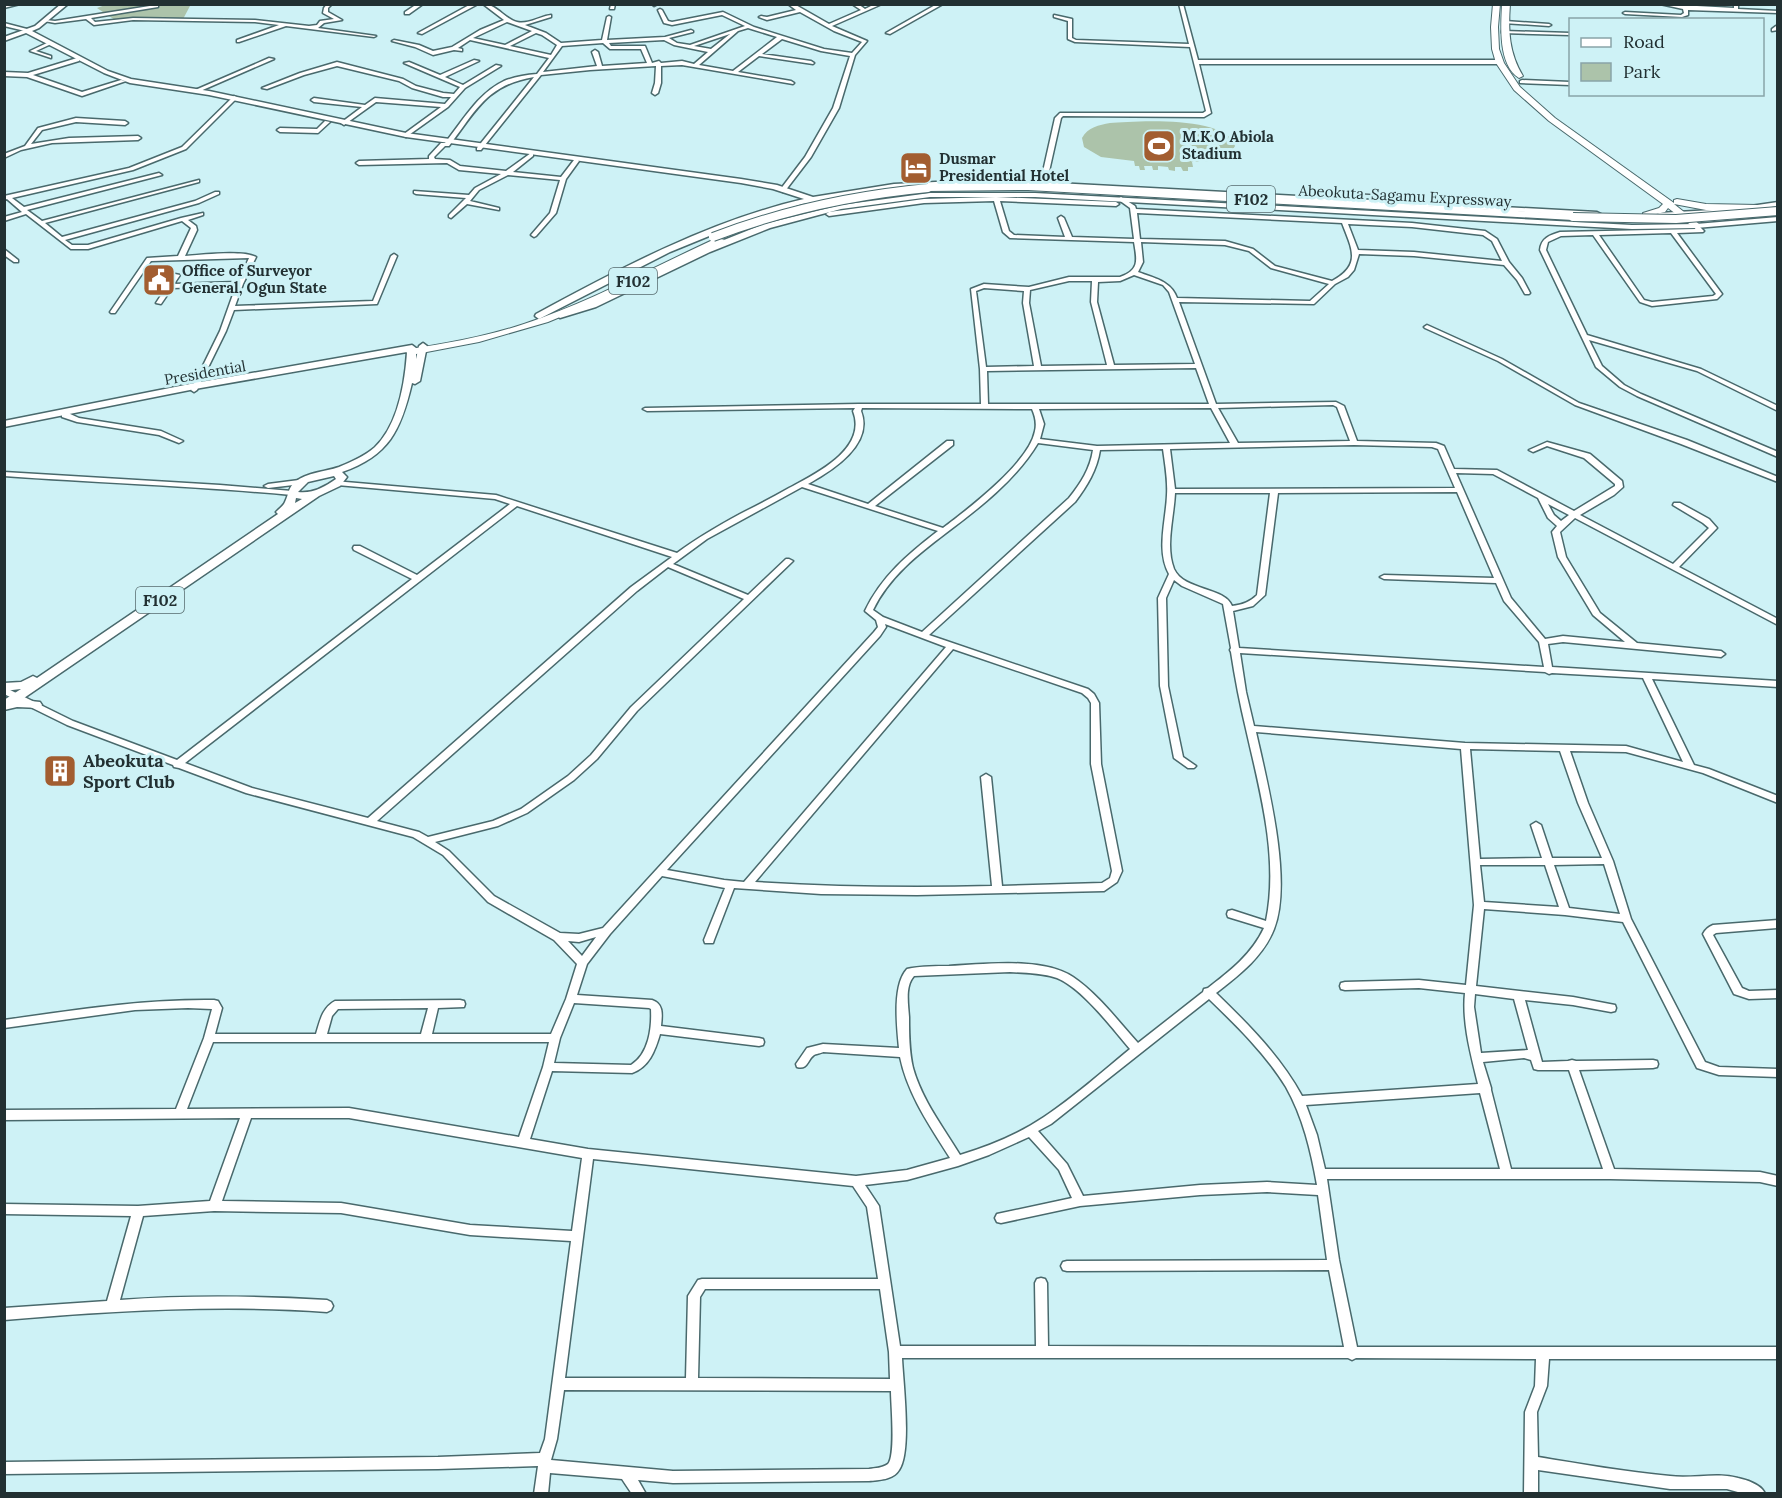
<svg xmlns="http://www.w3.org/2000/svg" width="1782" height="1498" viewBox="0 0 1782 1498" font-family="Lora,serif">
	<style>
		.green { fill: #acc3aa }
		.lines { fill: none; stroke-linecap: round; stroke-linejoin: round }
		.minor-casing { stroke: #49696c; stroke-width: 3 }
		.major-casing { stroke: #49696c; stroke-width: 3 }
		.highway-casing { stroke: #49696c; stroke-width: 2 }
		.minor { fill: #fff; fill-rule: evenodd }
		.major { fill: #fff; fill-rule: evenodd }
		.highway { fill: #fff; fill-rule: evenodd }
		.highway-bridge-casing { stroke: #49696c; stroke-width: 10; stroke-linecap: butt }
		.highway-bridge { stroke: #fff; stroke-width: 8 }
		.labels { text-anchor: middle; stroke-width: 6; stroke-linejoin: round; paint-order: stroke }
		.far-poi-label { font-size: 15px; font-weight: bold; fill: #223032; stroke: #cef2f6; text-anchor: start }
		.far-street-label { font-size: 15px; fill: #223032; stroke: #cef2f6 }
		.shield { fill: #cef2f6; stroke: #566a6d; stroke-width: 1.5 }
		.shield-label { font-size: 16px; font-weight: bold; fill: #223032 }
		.poi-label { font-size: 18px; font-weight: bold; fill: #223032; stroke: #cef2f6; text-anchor: start }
	</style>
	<rect width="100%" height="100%" fill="#cef2f6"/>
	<g class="green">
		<polygon points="108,4 190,5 190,6 182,21 146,19 115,20 97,8"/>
		<path d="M1110 123C1135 121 1227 115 1235 146 1227 161 1207 162 1192 162L1193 167H1188V171H1183L1181 167H1175V171L1169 170 1168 167 1158 166V170H1153L1152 166H1144L1145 170H1140L1139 166H1135L1134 161 1101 157 1084 147 1082 138C1088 127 1099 125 1110 123Z"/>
	</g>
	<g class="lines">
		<g class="minor-casing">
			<g id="minor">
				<polygon points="9,4 20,4 4,8 4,5"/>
				<polygon points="327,4 332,4 328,8 328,12 342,20 324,23 318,28 376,36 374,37 286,26 239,42 237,42 237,40 279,25 255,22 133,20 94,25 86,19 55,23 44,21 46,20 55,21 156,5 158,6 158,7 91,18 95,22 133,18 255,20 309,26 317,25 320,21 334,19 323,13 324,8"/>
				<polygon points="417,4 423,4 409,14 405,14 405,12"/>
				<polygon points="471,4 478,4 422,34 418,33"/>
				<path d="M483 4C496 4 505 19 517 22 527 25 541 16 551 15V17L525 25 546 33 561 43 602 40 607 17 609 16 611 17 607 40 665 37 691 30 693 31V32L669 38 677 43 690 45 745 26 722 15 672 25 664 23 658 10 660 9 662 10 668 21 672 22 723 12 754 27 824 49 852 53 862 42 834 31 800 12 767 20 759 17 761 16 767 17 796 10 788 4H794L829 24 861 10 852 4H858L865 9 875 4H882L832 26 867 41 855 55 839 108 811 157 785 191 783 192 780 190 805 157 833 108 850 56 821 51 782 39 762 54 811 61 814 63 813 64 759 56 738 72 791 81 794 83 793 84 682 65 661 66V83L658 93 655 95 652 93 655 83 656 66 590 70 541 75 481 150H477V148L534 77C486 85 476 111 449 146H445L434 157 435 159 450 160 460 166 506 171 531 153 533 154V156L513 172 561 177 574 160H578L579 161 566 179 556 213 536 236 534 237 531 235 550 213 560 180 508 175 479 190 470 201 499 208V210L467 204 451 218 449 217V215L466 198 416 194 414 193V191L469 195 475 188 501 174 459 170 447 163 359 165 356 163 359 161 429 159V156L441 143H445C462 122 478 93 504 81 514 77 525 75 537 74L549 58 470 40 458 48 462 49V51L454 50 433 55 415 47 392 41 394 40 419 45 433 51 452 47 480 30 504 20ZM507 22 532 31 505 45 473 38ZM748 28 777 37 733 71 699 65 738 31ZM536 33 542 35 557 45 551 55 510 46ZM730 34 711 49 694 46ZM664 40 674 45 708 52 694 64 682 61 661 63 659 61 652 63 645 46H611L609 43ZM603 43 610 49H641L647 63 602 66 598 52 595 50 592 52 597 66 543 72 562 46Z"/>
				<polygon points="611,4 615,4 614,9 610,9"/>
				<polygon points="652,4 656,4 656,5 654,6"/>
				<polygon points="937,4 943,4 890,34 886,33"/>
				<polygon points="1179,4 1183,4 1198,60 1499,60 1502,62 1499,64 1199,64 1211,113 1204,117 1063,116 1061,118 1048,176 1039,185 1035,185 1035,183 1042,176 1055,118 1060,113 1203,113 1206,111 1190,47 1075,42 1068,39 1068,21 1054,17 1054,15 1072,19 1072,38 1076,40 1189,44"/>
				<polygon points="1660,4 1734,8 1734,4 1738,4 1738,9 1778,11 1778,13 1688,10 1688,15 1682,17 1625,14 1623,13 1625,12 1681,15 1684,13 1683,9"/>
				<polygon points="1505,21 1549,24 1551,25 1549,26 1503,23 1503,22"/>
				<polygon points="4,23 27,29 27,30 25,31 4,26"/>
				<polygon points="1776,26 1778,26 1778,30 1772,31 1772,29"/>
				<polygon points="1504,31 1570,33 1570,35 1502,33 1502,31"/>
				<polygon points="47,43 49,43 49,45 36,51 51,56 51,58 30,51"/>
				<polygon points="77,58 79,59 79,61 33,75 82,92 121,80 126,81 82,96 27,77 4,76 4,72 28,73"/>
				<polygon points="269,58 274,59 198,92 193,91"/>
				<polygon points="474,60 479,61 445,77 463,85 496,65 501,66 465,88 448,107 406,137 404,136 404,134 441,107 376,102 344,125 341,123 342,122 362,107 314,102 311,100 314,98 365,105 375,98 445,104 451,97 443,97 412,88 399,81 337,66 304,75 267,89 262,88 300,73 337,62 403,79 416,86 443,93 454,94 460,87 404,63 409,62 440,75"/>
				<polygon points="1522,80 1570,82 1570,85 1520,83 1520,81"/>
				<path d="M234 96 236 97V99L186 149 133 170 12 198 24 207 159 173 162 175 27 210 42 221 199 180V182L45 223 62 237 195 201 215 192H219V194L199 203 65 240 72 245H88L181 218 203 213V215L188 220 196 226 197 230 185 256C202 255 243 250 256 257L243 284 235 306 373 301 391 256 394 254 397 256 377 304 234 310 226 331 197 390 194 392 191 390 220 331 236 286 172 288 161 304 156 303 175 274 180 275 174 284 238 282 249 258 151 261 115 313H111L110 312 147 258 178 256 191 228 182 221 88 249H71L26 214 4 221V217L22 212 7 199 4 200V196L129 168 182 147Z"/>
				<polygon points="76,118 125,121 128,123 125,125 76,122 42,130 31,144 69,138 138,136 141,138 138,140 52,143 21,150 4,158 4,154 25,146 38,128"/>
				<polygon points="325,121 330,122 318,133 280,132 277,130 280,128 317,129"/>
				<path d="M996 197 1116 202 1119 204 1116 206 1000 201 1009 231 1014 235 1065 237 1058 218 1061 216 1064 218 1072 237 1134 239 1130 208 1119 200 1118 199 1121 197 1135 206 1136 209 1412 223 1485 231 1497 239 1509 262 1522 278 1530 293 1529 294H1525L1517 280 1504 265 1414 256 1359 254 1354 270 1348 277 1335 284 1314 304 1179 302 1216 404 1336 402 1344 406 1357 441 1436 443 1444 446 1454 469 1497 470 1574 511 1615 486V484L1584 458 1547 446 1533 452 1529 450 1547 442 1590 454 1622 481 1623 487 1614 495 1580 515 1673 564 1709 528 1703 523 1673 505 1674 503H1680L1709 519 1717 528 1679 567 1778 619V625L1575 518 1560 532 1566 557 1600 613 1637 643 1721 651 1725 654 1721 657 1563 642 1548 644 1552 667 1778 681V687L1652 679 1694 765 1709 769 1778 796V803L1703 773 1626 752 1570 751 1588 803 1613 861 1631 919 1705 1062 1719 1067 1778 1069V1077L1719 1075 1697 1068 1623 922 1565 915 1484 909 1476 986 1573 997 1615 1005 1616 1008 1615 1011 1611 1012 1573 1005 1525 1000 1542 1062 1568 1061 1572 1060 1576 1061 1653 1060 1657 1061 1658 1064 1657 1067 1653 1068 1579 1070 1614 1169 1760 1172 1778 1176V1186L1760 1182 1610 1179H1327L1339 1260 1357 1347H1778V1359H1549L1547 1386 1537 1412 1538 1457C1581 1464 1626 1472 1670 1476 1692 1479 1716 1472 1738 1478 1747 1480 1762 1485 1765 1494H1745L1727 1489H1670L1538 1470V1494H1524L1525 1412 1535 1386 1536 1359 1356 1358 1352 1360 1348 1358H902C903 1382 912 1452 899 1470 893 1480 879 1480 869 1481L673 1483 638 1480 646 1494H632L622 1479 550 1473 548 1494H534L538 1466 438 1469 4 1474V1462L438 1457 540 1453 545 1439 571 1241 470 1235 341 1213 214 1211 143 1216 120 1300C189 1295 258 1296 327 1300L331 1302 333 1306 331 1310 327 1312C219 1304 112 1311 4 1320V1308L107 1301 131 1216 4 1214V1204L138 1206 210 1201 240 1118 4 1120V1110L176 1109 204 1038 212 1009 188 1008 135 1010 4 1028V1020C74 1010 143 999 214 1000L218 1001 222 1008 215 1034H316C320 1021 322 1008 335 1001L460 1000 464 1001 465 1004 464 1007 438 1008 432 1034H551L566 999 577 964 554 940 488 902 443 855 413 837 246 793 179 768 174 767 173 765 67 725 4 694V687L73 721 177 760 412 579 354 550 353 548 354 546H360L417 575 510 504 495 499 337 485H334V481L496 495 677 553C697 538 718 526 740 514 756 506 773 497 789 488 815 474 868 449 853 411L855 408 647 411 643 409 645 408 859 404H981L980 369 971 289 984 284 1029 287 1069 277H1120C1140 270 1137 260 1134 242L1010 238 1003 232 994 201 924 203 829 216 826 214 829 212 924 199ZM1137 213 1342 223C1352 249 1362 265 1332 281L1275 266 1253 249 1225 241 1140 239ZM1348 224 1412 227 1483 235 1492 241 1502 261 1414 252 1358 250ZM1141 242 1225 245 1249 251 1271 268 1329 284 1310 301 1177 298C1171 281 1154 278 1138 272L1143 262ZM1134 275 1163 285 1169 292 1195 364 1114 365 1097 302 1098 282 1120 281ZM1069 281H1092L1091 302 1107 365 1041 366 1029 303 1030 290ZM984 288 1024 291 1023 303 1034 366 986 367 976 291ZM1196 368 1209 404H988L987 371ZM1333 405 1337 407 1350 441 1238 443 1218 408ZM862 408 1032 409C1035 416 1037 423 1035 431 1029 463 968 509 943 528L875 506 953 445V441H947L868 504 808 484C833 470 874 444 861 411ZM1211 408 1230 443 1097 446 1040 439 1044 424 1039 409ZM1038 443 1093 450C1090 469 1081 483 1069 498L922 632 883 617 873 610C889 577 917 555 946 533 978 509 1016 480 1038 443ZM1354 445 1432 447 1438 449 1455 488 1175 489 1170 449ZM1163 449C1165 464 1168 480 1167 495 1166 521 1156 550 1169 574L1158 598 1160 686 1174 758 1188 768H1194L1196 766 1183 757 1168 686 1166 598 1174 580 1182 586 1223 604 1231 648 1230 650 1231 652C1235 678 1240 704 1246 729 1260 791 1279 858 1266 921L1232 910 1228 911 1227 914 1228 917 1264 928C1252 954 1230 971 1208 988L1204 989 1203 992 1138 1043C1118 1021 1098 994 1073 977 1042 957 985 964 949 966 936 966 920 966 907 969 892 985 897 1027 899 1048L823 1044 807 1048 796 1064 797 1067C808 1070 807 1060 814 1055 815 1054 822 1053 823 1052L900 1057C908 1095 930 1126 950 1158L907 1170 856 1176 588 1149 530 1139 552 1071 632 1073C649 1067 655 1051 660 1034L759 1046 763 1045 764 1042 763 1039 759 1038 661 1026C662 1015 664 1004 652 1000L577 995 587 964 610 934 662 876 725 888 704 940 705 943H713L714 940 734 888 821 894 917 895 1104 891 1117 882 1122 871 1101 764 1099 703 1094 694 1088 689 929 635 1075 502C1087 486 1097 470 1100 450ZM1456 473 1493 474 1538 498 1548 518 1557 526 1552 532 1558 557 1593 615 1625 642 1563 636 1545 639 1511 598ZM802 487 938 531C908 554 881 577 865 611L876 620 878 627 874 632 603 928 579 934 560 933 494 896 449 851 435 842 498 826 527 813 574 780 597 759 637 711 793 561 789 559H786L748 595 673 564 707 539ZM1457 492 1494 578 1384 575 1380 577 1384 579 1496 583 1504 601 1539 642 1544 667 1239 648 1233 611 1253 606 1265 595 1278 493ZM1175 493H1270L1257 595C1250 602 1242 605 1232 606 1225 587 1184 591 1174 569 1165 546 1174 517 1175 493ZM1548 504 1569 515 1561 521 1554 515ZM517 506 672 557 631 587 368 818 252 788 185 763ZM668 567 744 599 631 707 591 755 568 776 521 809 493 821 428 837 419 832 377 821 637 591ZM885 624 946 647 744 882 724 880 667 870 880 636 886 627ZM953 649 1082 693 1088 698 1091 703V764L1112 871 1110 878 1102 883 1002 886 991 777 986 774 981 777 992 886C913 888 834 887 755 882ZM1240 653 1545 672 1549 674 1552 673 1643 678 1683 762 1626 746 1465 743 1254 726 1246 692ZM1256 732 1461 749 1474 905 1466 985 1419 980 1345 982 1341 983 1340 986 1341 989 1345 990 1419 988 1465 993C1462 1023 1471 1055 1478 1084L1302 1096C1280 1056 1249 1025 1216 993 1239 975 1263 957 1274 929 1293 881 1267 782 1256 732ZM1470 749 1560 751 1578 803 1602 858H1552L1541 825 1536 822 1531 825 1542 858 1480 859ZM1604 864 1620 914 1569 908 1554 865ZM1480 865H1545L1559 907 1484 902ZM596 937 582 956 568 941 579 942ZM1010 972C1026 973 1042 973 1057 978 1082 988 1112 1028 1130 1049 1102 1072 1074 1097 1044 1117 1019 1134 989 1146 960 1155 943 1127 922 1100 913 1068 909 1051 909 1034 909 1017 908 1003 905 986 914 976ZM1475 994 1514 999 1528 1050 1481 1053 1474 1007ZM1209 999C1237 1026 1265 1053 1286 1087 1303 1117 1311 1151 1317 1185L1267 1182 1200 1185 1083 1196 1067 1164 1038 1131 1051 1124ZM574 1003 649 1008 651 1009C652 1028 649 1054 631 1065L554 1063 560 1038ZM428 1008 421 1034H327L332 1016 338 1009ZM213 1042H549L543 1067 519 1137 349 1108 187 1109ZM1524 1058 1531 1060 1534 1069 1538 1070H1569L1603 1169H1511L1491 1090V1088L1483 1062ZM1480 1093 1500 1169H1325L1317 1135 1306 1105ZM251 1118H349L582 1158 572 1231 470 1225 341 1203 222 1201ZM1029 1137 1059 1170 1072 1198 997 1214 995 1218 997 1222 1001 1223 1080 1206 1200 1195 1267 1192 1318 1195 1327 1260 1067 1261 1063 1262 1061 1266 1063 1270 1067 1271 1329 1270 1344 1347 1048 1346 1047 1283 1045 1279 1041 1278 1037 1279 1035 1283 1036 1346H900L879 1206 865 1185 907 1180 958 1166 989 1155ZM593 1159 853 1186 867 1207 878 1279H702L698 1280 688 1296 686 1378H565ZM705 1289H880L889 1352 890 1379 698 1378 700 1297ZM564 1390 891 1391C891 1405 896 1455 888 1464 883 1468 875 1468 869 1469L673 1471 551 1460 557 1439Z"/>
				<path d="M1694 225H1698L1704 231 1703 232 1677 233 1722 294 1717 299 1652 306 1640 302 1593 235 1561 236 1548 242 1546 250 1587 335 1701 369 1778 406V411L1697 371 1589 340 1602 366 1624 385 1641 394 1778 452V457L1637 396 1620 387 1596 367 1540 250C1541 238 1550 235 1560 232L1696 229 1693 226ZM1671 233 1716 294 1713 296 1652 302 1644 300 1599 235Z"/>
				<polygon points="4,249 18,260 18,262 14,262 4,255"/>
				<polygon points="1427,325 1502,359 1579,403 1687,440 1778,477 1778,482 1681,444 1575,405 1498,361 1425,328 1424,327"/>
				<polygon points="62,413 68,413 79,418 161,431 183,441 179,443 159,435 77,422 62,417"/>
				<path d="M4 472 220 485 292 491 296 493 292 495C196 486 100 483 4 476Z"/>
				<polygon points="299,480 303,482 302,484 268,488 264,486 268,484"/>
				<path d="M1778 920 1777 928 1716 933 1713 935 1742 988 1749 991 1778 990V998L1749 999 1734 994 1703 934C1705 930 1708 927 1713 925Z"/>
			</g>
		</g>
		<g class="major-casing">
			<g id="major">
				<path d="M61 4H68L39 28 32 31 108 71 131 79 209 91 406 133 741 179 777 185 813 197 894 184 956 181H1019L1597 212 1601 214 1597 216 1050 186 956 185 894 189 802 204 736 225 670 252 539 319 535 316 536 314C621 268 709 221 804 199L773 189 741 183 406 137 209 95 130 83 104 73 26 33 4 41V37L35 26Z"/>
				<polygon points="930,193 1035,193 1632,225 1696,224 1778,217 1778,221 1696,228 1632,229 1035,197 930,197 841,209 770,228 710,252 596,307 560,318 556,315 590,303 704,248 764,224 841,205"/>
				<polygon points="1778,202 1778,206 1730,213 1659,217 1655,215 1659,213 1730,209"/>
				<path d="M423 343 427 346 420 381 415 384 412 383C401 430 389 456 342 472L347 477 340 486 319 496 21 700 40 702 42 705 40 708 17 707 4 710V700L21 689 4 691V683L21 682 33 676 37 678 278 514 276 512C279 509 284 505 285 502 289 494 288 488 295 482 307 472 325 472 339 467 351 462 365 456 375 447 398 425 405 382 407 352L195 389 4 427V421L195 383 412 345 416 348V359L419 346ZM334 476 336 479C325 487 312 494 298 492L308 482ZM296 498 302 499 295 503Z"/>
			</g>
		</g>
		<g class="highway-casing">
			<g id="highway">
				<polygon points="1493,4 1500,4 1498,27 1499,49 1504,63 1520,87 1555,118 1674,203 1674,200 1677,199 1706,204 1758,205 1762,208 1761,210 1706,210 1674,204 1699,224 1700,226 1696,229 1668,208 1665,212 1643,217 1643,213 1659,208 1663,204 1549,121 1514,90 1496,63 1492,49 1491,27"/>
				<path d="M1502 4H1510C1508 31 1509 53 1523 76L1519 78C1498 65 1501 26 1502 4Z"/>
				<polygon points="1028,184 1573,214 1577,217 1573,220 1028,190 928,191 924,188 928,185"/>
				<path d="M717 238 725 240 615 294 548 322 479 342 411 355 406 352 411 349C455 342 499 334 541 318 601 296 658 265 717 238Z"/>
			</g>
		</g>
		<use href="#minor" class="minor"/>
		<use href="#major" class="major"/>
		<use href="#highway" class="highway"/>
		<g class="highway-bridge-casing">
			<g id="highway-bridge">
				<polyline points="1573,217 1676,219 1778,211"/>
				<path d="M713 237C783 210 854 195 928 188"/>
			</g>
		</g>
		<use href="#highway-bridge" class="highway-bridge"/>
	</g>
	<defs>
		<g id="stadium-square" transform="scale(1.725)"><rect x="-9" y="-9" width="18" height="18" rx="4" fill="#a25d30" stroke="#cef2f6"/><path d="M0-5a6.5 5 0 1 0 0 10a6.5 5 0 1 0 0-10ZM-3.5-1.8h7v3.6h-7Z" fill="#fff"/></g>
		<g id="hotel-square" transform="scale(1.725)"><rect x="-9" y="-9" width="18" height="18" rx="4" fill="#a25d30" stroke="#cef2f6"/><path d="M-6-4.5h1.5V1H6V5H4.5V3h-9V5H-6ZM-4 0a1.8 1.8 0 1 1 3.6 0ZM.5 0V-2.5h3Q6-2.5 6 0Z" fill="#fff"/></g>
		<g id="civic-square" transform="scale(1.725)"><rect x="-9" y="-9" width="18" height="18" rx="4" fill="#a25d30" stroke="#cef2f6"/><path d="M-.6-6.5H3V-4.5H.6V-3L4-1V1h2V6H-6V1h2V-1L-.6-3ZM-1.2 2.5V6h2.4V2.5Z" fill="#fff"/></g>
		<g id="building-square" transform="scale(1.725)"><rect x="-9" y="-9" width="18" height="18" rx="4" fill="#a25d30" stroke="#cef2f6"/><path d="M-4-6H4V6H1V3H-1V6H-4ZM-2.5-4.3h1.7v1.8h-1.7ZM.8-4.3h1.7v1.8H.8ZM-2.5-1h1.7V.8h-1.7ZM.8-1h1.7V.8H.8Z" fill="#fff"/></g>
	</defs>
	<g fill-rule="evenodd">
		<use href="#stadium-square" x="1159" y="146"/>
		<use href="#hotel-square" x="916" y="168"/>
		<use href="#civic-square" x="159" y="280"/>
		<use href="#building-square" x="60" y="771"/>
	</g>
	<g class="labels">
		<g class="far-poi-label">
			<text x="1182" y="142">M.K.O Abiola<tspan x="1182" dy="17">Stadium</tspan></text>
			<text x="939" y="164">Dusmar<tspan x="939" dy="17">Presidential Hotel</tspan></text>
			<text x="182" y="276">Office of Surveyor<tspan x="182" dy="17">General, Ogun State</tspan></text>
		</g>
		<g class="far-street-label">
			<text transform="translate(1405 196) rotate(3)" y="5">Abeokuta-Sagamu Expressway</text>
			<text transform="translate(205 373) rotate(-10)" y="5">Presidential</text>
		</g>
		<g class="shield">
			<rect x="1227" y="186" width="48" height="26" rx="4.5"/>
			<rect x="609" y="268" width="48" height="26" rx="4.5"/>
			<rect x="136" y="587" width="48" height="26" rx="4.5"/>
		</g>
		<g class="shield-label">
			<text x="1251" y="205">F102</text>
			<text x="633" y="287">F102</text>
			<text x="160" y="606">F102</text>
		</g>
		<g class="poi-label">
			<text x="83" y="767">Abeokuta<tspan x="83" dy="21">Sport Club</tspan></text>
		</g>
	</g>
	<rect width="1782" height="1498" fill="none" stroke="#223032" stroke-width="12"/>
	<rect x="1569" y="18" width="195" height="78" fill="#cef2f6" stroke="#89a4a8" stroke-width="1.5"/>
	<rect x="1581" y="38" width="30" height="9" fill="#ffffff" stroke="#89a4a8" stroke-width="1.5"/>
	<text x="1623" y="48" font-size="18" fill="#223032">Road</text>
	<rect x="1581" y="63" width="30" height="18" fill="#acc3aa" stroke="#89a4a8" stroke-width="1.5"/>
	<text x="1623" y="78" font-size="18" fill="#223032">Park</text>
</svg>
